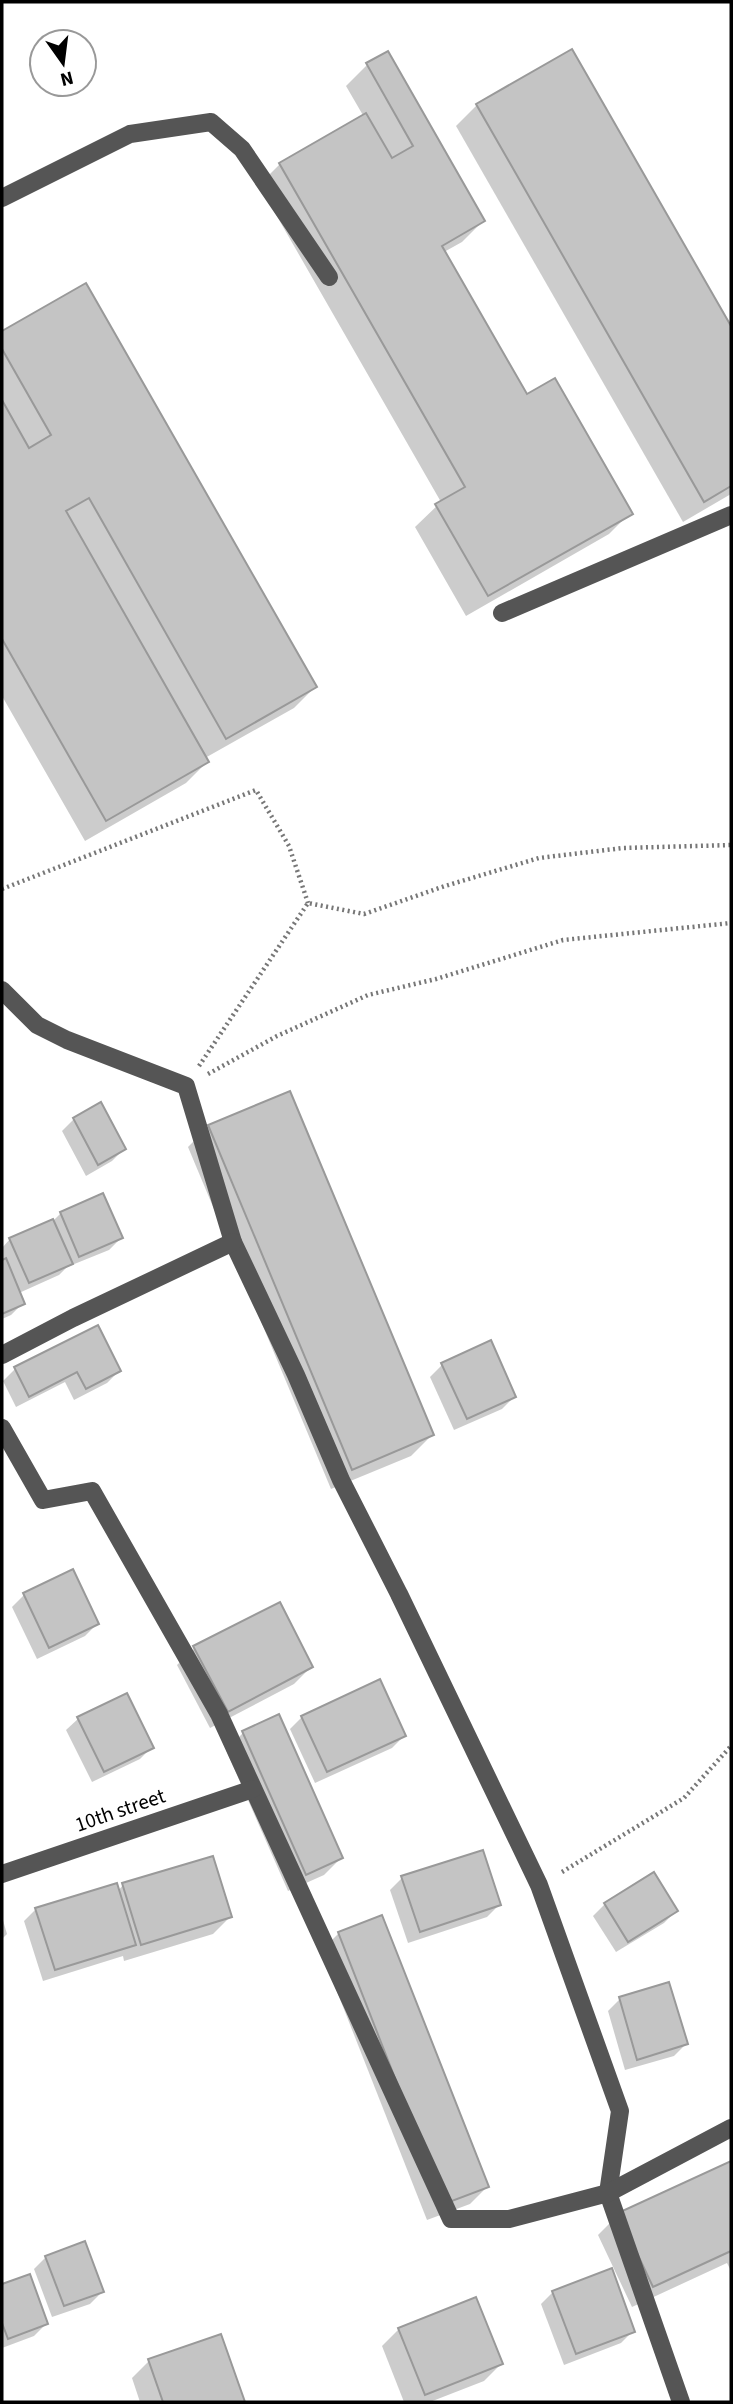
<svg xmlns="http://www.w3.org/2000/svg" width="733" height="2404" viewBox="0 0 733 2404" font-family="'Source Sans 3',sans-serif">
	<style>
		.shadow { fill: #0003 }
		.building { fill: #c4c4c4; stroke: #999; stroke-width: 2 }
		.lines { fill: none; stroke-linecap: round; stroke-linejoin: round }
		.path { stroke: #777; stroke-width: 4.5; stroke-dasharray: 2 3.5; stroke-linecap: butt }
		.minor { stroke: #555; stroke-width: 18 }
		.labels { text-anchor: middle; stroke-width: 6; stroke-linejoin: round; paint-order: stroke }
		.street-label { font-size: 21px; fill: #000; stroke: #fff }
	</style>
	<rect width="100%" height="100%" fill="#fff"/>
	<g class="shadow">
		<polygon points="572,52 731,330 731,494 683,522 456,126 477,105"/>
		<polygon points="367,65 483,221 462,242 444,252 526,397 630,513 609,534 466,616 415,527 441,502 259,185 280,164 364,117 346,86"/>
		<polygon points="85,285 315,687 294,708 205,758 207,762 186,783 85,841 2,696 2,333"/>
		<polygon points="74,1119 124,1149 112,1161 86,1176 62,1131"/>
		<polygon points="209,1126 432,1435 411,1456 331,1489 188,1147"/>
		<polygon points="61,1213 121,1238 109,1250 67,1267 59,1275 19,1293 23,1303 11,1315 2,1319 2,1248 10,1239 53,1221"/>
		<polygon points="97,1327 119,1371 107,1383 74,1400 65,1382 16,1407 3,1381 15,1369"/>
		<polygon points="442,1365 514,1397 502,1409 454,1430 430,1377"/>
		<polygon points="72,1571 97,1624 85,1636 37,1659 12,1607 24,1595"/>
		<polygon points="195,1648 311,1667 294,1684 210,1728 177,1665"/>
		<polygon points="302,1717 404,1736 392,1748 315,1783 290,1729"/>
		<polygon points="79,1718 152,1747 140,1759 92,1782 66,1730"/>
		<polygon points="243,1733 341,1858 324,1875 288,1891 226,1750"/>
		<polygon points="653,1874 676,1911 664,1923 616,1952 593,1916 605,1904"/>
		<polygon points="402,1878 499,1905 487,1917 408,1943 390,1890"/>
		<polygon points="123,1885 230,1917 213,1934 124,1961 123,1956 43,1981 24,1921 36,1909 118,1891"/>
		<polygon points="2,1917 7,1934 2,1939"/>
		<polygon points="381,1917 487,2187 470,2204 427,2220 321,1951 339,1933"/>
		<polygon points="620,1999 686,2044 674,2056 625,2070 608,2011"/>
		<polygon points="731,2163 731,2271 727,2263 632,2307 598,2235 619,2214"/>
		<polygon points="46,2257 102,2292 90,2304 52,2317 34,2269"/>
		<polygon points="29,2276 46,2324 34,2336 2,2348 2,2286"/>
		<polygon points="553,2292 633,2331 621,2343 564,2365 541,2304"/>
		<polygon points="399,2329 501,2364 484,2381 430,2402 404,2402 382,2346"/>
		<polygon points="220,2336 243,2402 140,2402 132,2378 149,2361"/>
	</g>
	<g class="building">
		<polygon points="572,49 731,326 731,486 704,502 476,104"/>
		<polygon points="388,51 485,221 442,246 527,394 555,378 633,514 488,596 435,504 465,487 279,163 366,113 392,158 413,146 366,63"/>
		<polygon points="86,283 317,687 226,739 89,498 66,511 209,762 106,821 2,639 2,400 29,448 51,435 2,349 2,331"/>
		<polygon points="290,1091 434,1435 352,1470 208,1125"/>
		<polygon points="101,1102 126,1149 98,1165 73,1118"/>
		<polygon points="103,1193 123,1238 79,1257 60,1212"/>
		<polygon points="53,1219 73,1264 29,1283 9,1238"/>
		<polygon points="6,1258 25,1304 2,1314 2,1260"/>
		<polygon points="98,1325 121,1371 86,1389 77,1372 29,1397 14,1367"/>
		<polygon points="491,1340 516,1397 467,1419 441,1363"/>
		<polygon points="73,1569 99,1624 49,1648 23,1593"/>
		<polygon points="280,1602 313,1667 228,1712 193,1646"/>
		<polygon points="380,1679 406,1736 327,1772 301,1716"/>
		<polygon points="127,1693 154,1748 104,1772 77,1717"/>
		<polygon points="279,1714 343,1858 306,1875 242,1731"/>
		<polygon points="483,1850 501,1905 420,1932 401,1876"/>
		<polygon points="213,1856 232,1917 141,1945 122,1883"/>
		<polygon points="654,1872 678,1911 628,1942 604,1903"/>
		<polygon points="117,1883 136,1945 55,1970 35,1908"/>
		<polygon points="382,1915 489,2187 444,2204 338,1932"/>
		<polygon points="669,1982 688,2044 637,2060 619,1997"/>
		<polygon points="731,2161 731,2251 653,2287 618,2213"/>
		<polygon points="85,2241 104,2292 64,2306 45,2256"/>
		<polygon points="612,2268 635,2332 576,2354 552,2291"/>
		<polygon points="30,2274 48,2324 8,2339 2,2323 2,2284"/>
		<polygon points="476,2297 503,2364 425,2395 398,2328"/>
		<polygon points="221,2334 245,2402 163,2402 148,2359"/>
	</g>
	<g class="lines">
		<g class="path">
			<polyline points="2,889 256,790 289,846 308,903"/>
			<polyline points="199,1066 308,903 364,914 445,886 539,858 623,848 731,845"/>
			<polyline points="208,1074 277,1036 368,995 436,979 563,940 731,923"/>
			<polyline points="562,1872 684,1798 731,1746"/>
		</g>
		<g class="minor">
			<polyline points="2,198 130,134 211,122 242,149 329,277"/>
			<polyline points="502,613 731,515"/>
			<polyline points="2,990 37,1025 67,1040 186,1086 233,1242 296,1375 341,1480 399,1594 539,1885 620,2111 608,2193 681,2402"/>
			<polyline points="2,1355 73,1318 233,1242"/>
			<polyline points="2,1428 43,1500 92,1491 219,1714 451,2219 509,2219 608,2193 731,2128"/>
			<polyline points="2,1874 253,1789"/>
		</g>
	</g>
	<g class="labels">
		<g class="street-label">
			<text transform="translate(120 1810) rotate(-19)" y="7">10th street</text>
		</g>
	</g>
	<rect width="733" height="2404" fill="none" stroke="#000000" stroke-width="7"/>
	<g transform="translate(63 63) rotate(166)"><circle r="33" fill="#ffffff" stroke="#999999" stroke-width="2"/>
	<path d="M0-5L12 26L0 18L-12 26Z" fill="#000000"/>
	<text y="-10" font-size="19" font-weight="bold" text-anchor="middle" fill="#000000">N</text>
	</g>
</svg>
